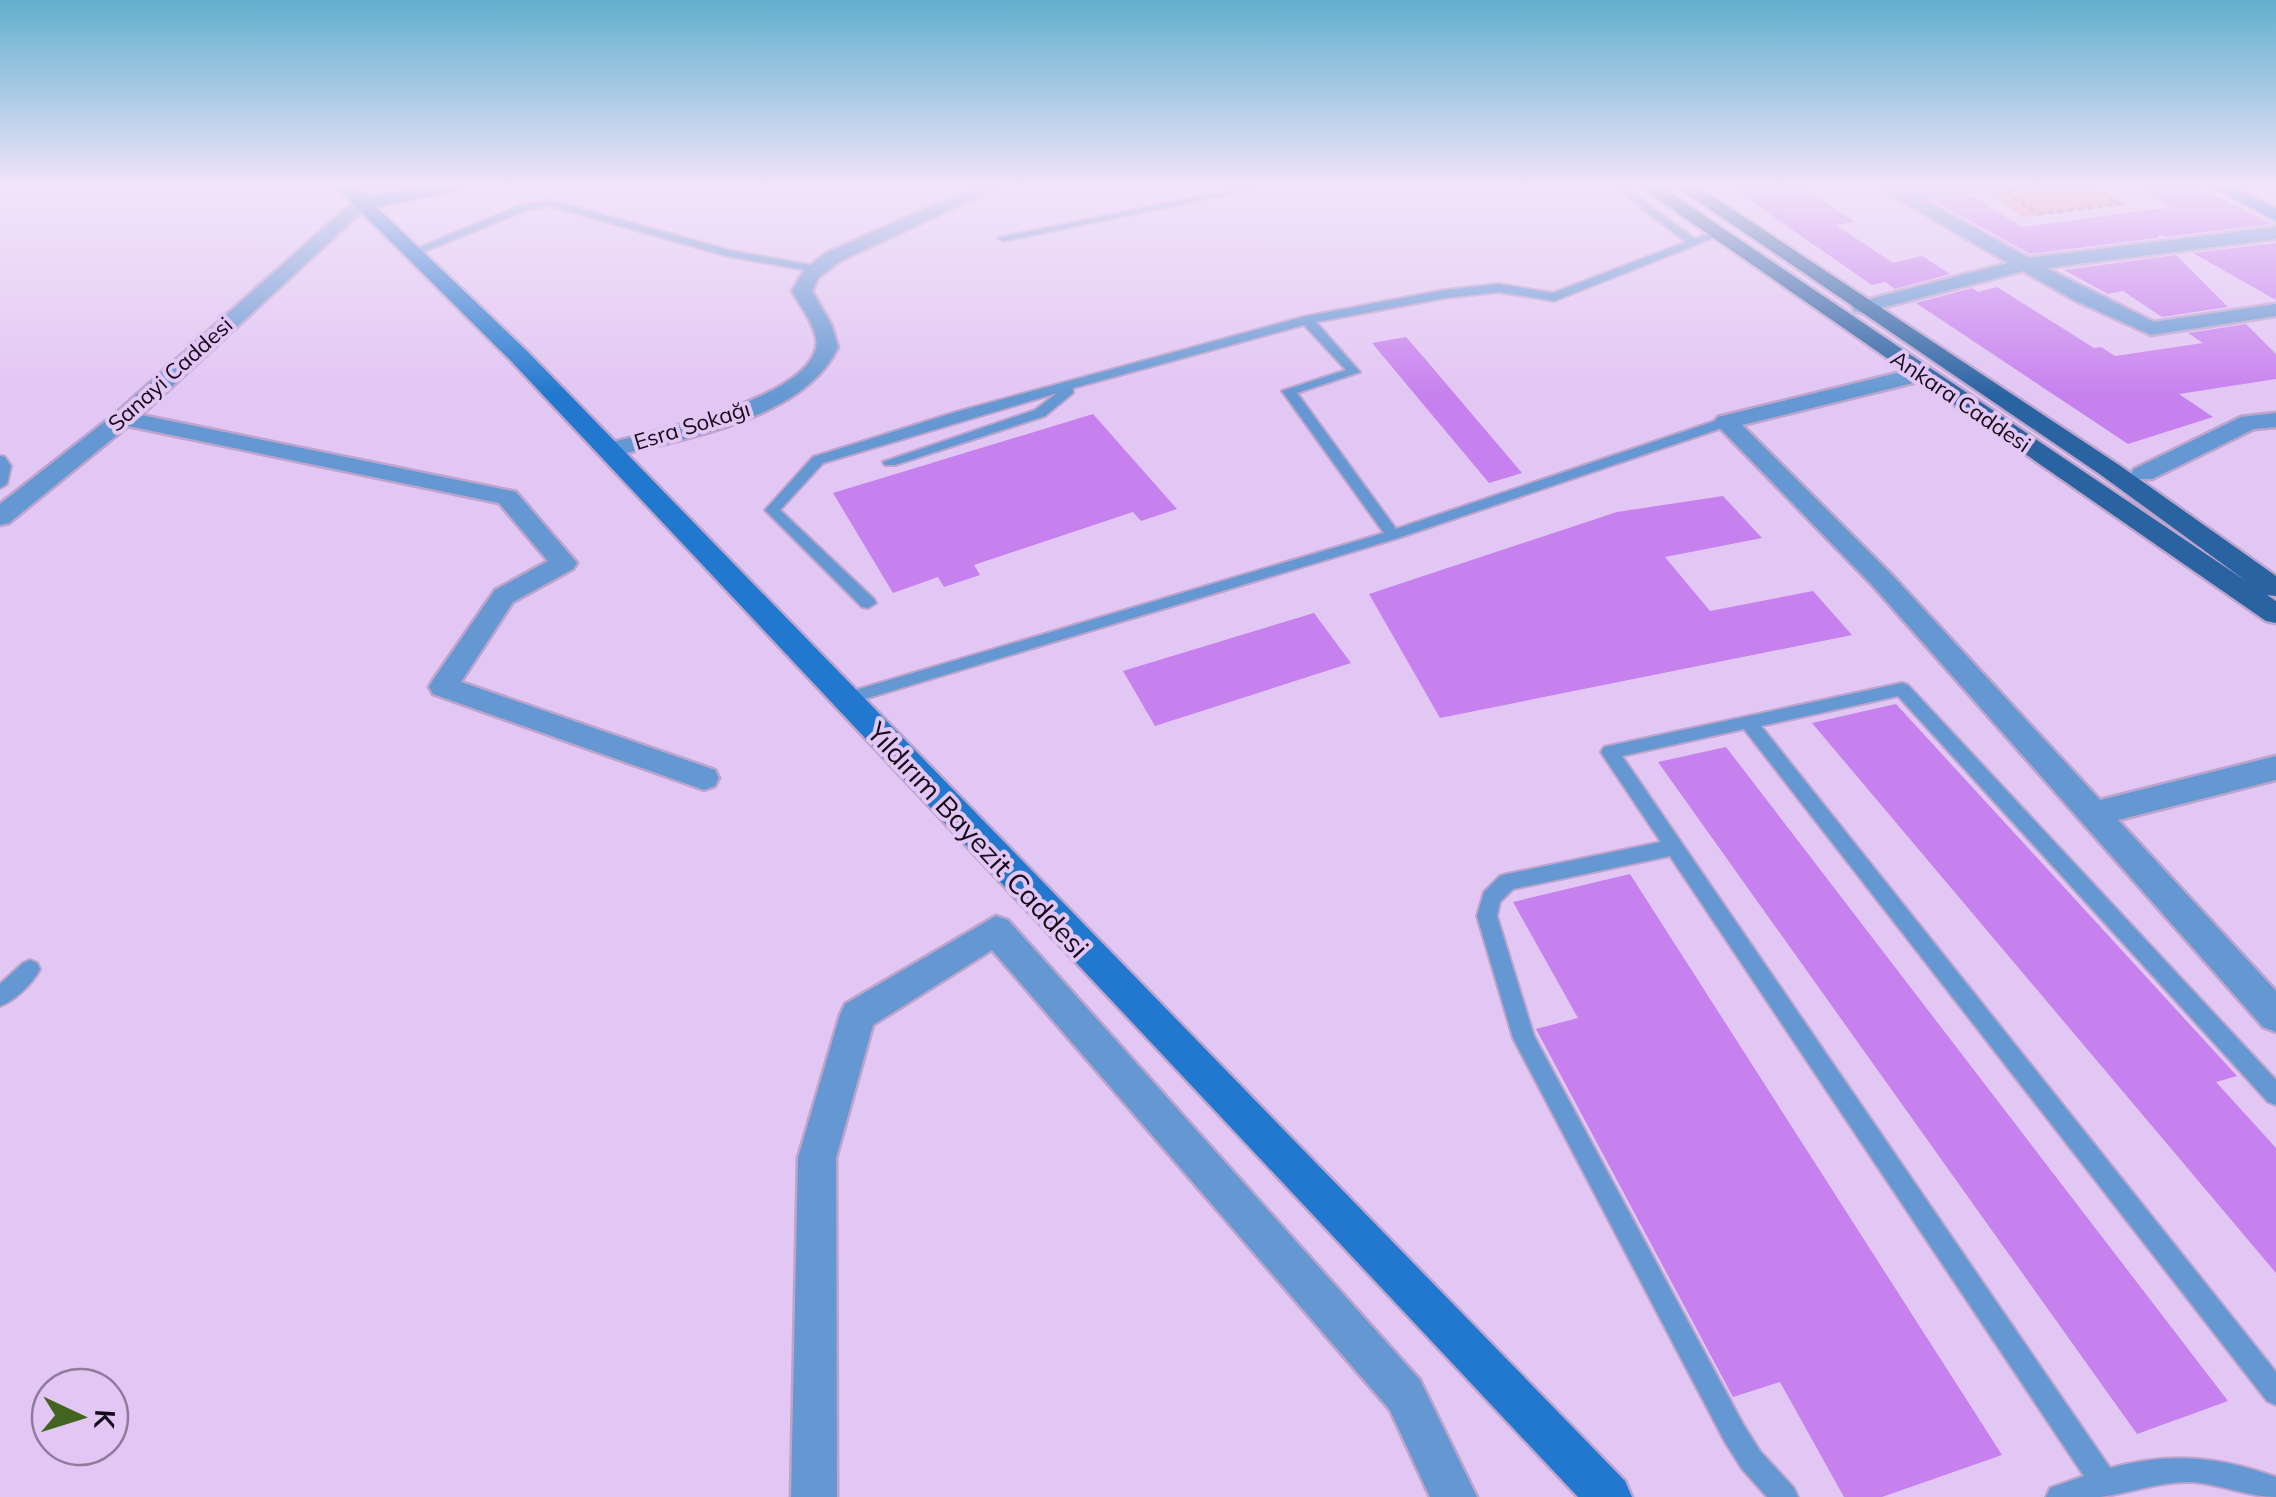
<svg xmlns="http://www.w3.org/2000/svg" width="2276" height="1497" viewBox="0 0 2276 1497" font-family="Mulish,sans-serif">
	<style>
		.green { fill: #f48c99 }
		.building { fill: #c781ee }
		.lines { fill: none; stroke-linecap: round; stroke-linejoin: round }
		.lane-casing { stroke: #bda4cc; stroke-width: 4 }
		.street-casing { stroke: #bda4cc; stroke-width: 5 }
		.secondary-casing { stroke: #bda4cc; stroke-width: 5 }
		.primary-casing { stroke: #bda4cc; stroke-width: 5 }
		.path { stroke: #8d7899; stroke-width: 4; stroke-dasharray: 5 5; stroke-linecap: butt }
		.lane { fill: #6598d2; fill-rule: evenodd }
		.street { fill: #6598d2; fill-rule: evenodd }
		.secondary { fill: #2178ce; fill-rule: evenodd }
		.primary { fill: #2963a1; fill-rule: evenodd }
		.labels { text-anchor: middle; stroke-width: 8; stroke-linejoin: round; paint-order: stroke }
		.far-street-label { font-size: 22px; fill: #140a1a; stroke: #e2c6f3 }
		.street-label { font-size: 28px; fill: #140a1a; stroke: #e2c6f3 }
	</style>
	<rect width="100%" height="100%" fill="#e2c6f3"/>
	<polygon class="green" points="2023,186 2095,186 2126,205 2023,217 1984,190"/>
	<g class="building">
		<polygon points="1729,186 1800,186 1855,222 1836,225 1893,263 1922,256 1950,274 1895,289 1885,282 1872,285"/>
		<polygon points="2135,186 2196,186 2273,224 2165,237 2159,234 2158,238 2030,254 1934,201 1974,197 2022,227 2171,207"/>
		<polygon points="2276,243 2276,300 2193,253"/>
		<polygon points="2176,255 2228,307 2162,317 2123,291 2108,294 2064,270"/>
		<polygon points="1997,287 2094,348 2101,347 2115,356 2203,343 2188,333 2246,324 2276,354 2276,379 2179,394 2213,417 2128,444 1916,303 1972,288 1978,292"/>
		<polygon points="1406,337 1426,360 1522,473 1489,483 1372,343"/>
		<polygon points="1093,414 1177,509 1141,521 1133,512 974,565 980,575 944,587 938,577 893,593 833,493"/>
		<polygon points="1723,496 1762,538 1665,557 1710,611 1813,591 1852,635 1440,718 1369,594 1617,512"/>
		<polygon points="1314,613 1351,663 1155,726 1123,671"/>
		<polygon points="1896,704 2237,1076 2216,1082 2276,1148 2276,1273 1812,723"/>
		<polygon points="1726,747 2228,1401 2137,1434 1658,762"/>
		<polygon points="1630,874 2002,1455 1882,1497 1844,1497 1780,1382 1733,1397 1536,1029 1578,1018 1513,902"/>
	</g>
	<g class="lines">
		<g class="lane-casing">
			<g id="lane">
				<polygon points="1250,186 1269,186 1004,241 998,238"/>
				<polygon points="1613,186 1624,186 1695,239 1717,231 1723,234 1554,301 1499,292 1445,298 1316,322 1360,372 1297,393 1396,529 1721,419 1731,419 1731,425 1398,538 845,705 839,703 837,699 839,695 1384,533 1282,391 1346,370 1304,325 1073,388 1073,393 1045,416 895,465 885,465 883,462 1035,410 1057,393 823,463 780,510 874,599 876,603 868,608 862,607 765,510 813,457 956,412 1307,316 1445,290 1499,284 1553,293 1686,242"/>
				<polygon points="550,200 732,251 816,266 822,269 816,272 727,256 550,206 527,210 416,255 406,253 521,205"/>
				<polygon points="0,456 5,457 11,466 7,484 0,488"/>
				<path d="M1902 683 1908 685 2276 1080V1105L2268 1102 1898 696 1761 726 2276 1372V1405L2267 1401 1744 729 1622 756 2110 1468C2169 1452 2219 1456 2276 1477V1497C2248 1497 2221 1484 2192 1482 2160 1481 2132 1493 2100 1497 2083 1497 2063 1497 2046 1497L2050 1488 2084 1476 1670 856 1513 889 1500 902 1497 916 1534 1036 1743 1424 1760 1451 1794 1488 1798 1497H1767L1742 1469 1725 1442 1513 1038 1477 916 1484 892 1500 876 1507 874 1661 842 1604 757 1601 752 1604 747Z"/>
				<path d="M30 960 37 963 40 969C33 983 15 1001 0 1006V984L23 963Z"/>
			</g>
		</g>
		<g class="street-casing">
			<g id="street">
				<polygon points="371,186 390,186 141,415 516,492 577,563 573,569 513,602 461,682 715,770 719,778 715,786 704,790 693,786 433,694 429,687 433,680 495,590 548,561 499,503 128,426 9,523 0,525 0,504 116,413"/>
				<path d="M978 186H1001L840 261 819 277 812 291 832 326 838 347C806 419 679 440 609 457L601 455 597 450 601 445C647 433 804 401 816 348 820 330 800 306 792 291L804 270 826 253Z"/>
				<polygon points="1877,186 1905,189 1998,186 1989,191 1922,199 2029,258 2276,227 2276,239 2046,268 2154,322 2276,304 2276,316 2151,335 2074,300 2023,271 1862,313 1855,311 1852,307 1855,303 2008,263"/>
				<polygon points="1921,367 1929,369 1932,374 1929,379 1742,425 1891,574 2100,800 2276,756 2276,780 2118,820 2276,991 2276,1032 2263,1027 1873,586 1714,422 1718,417"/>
				<polygon points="2276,413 2276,427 2254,429 2152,479 2134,479 2131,474 2134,469 2241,417"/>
				<polygon points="996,916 1008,920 1420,1380 1477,1497 1430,1497 1390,1410 992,950 873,1025 836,1158 837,1497 791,1497 798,1158 840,1015 845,1004"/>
			</g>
		</g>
		<g class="secondary-casing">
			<g id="secondary">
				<polygon points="335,186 354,186 366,197 429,186 466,186 457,191 376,207 527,351 1625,1481 1632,1497 1578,1497 511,361"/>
				<polygon points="2210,186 2232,186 2276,208 2276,221"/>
			</g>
		</g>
		<g class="primary-casing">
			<polygon id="primary" points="1639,186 1660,186 2246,581 2101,475 1676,186 1697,186 2119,465 2276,576 2276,596 2267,595 2276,601 2276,623 2266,621"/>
		</g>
		<g class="path">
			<polyline points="2010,190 2043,186"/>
			<polyline points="2005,192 2038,214 2119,204 2089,186"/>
		</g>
		<use href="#lane" class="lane"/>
		<use href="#street" class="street"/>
		<use href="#secondary" class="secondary"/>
		<use href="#primary" class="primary"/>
	</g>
	<linearGradient id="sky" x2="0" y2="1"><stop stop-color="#61b0ce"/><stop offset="0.47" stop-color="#f2e5fa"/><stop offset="1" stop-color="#f2e5fa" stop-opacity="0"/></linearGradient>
	<rect width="2276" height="395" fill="url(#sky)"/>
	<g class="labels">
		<g class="far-street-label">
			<text transform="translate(170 374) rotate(-42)" y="8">Sanayi Caddesi</text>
			<text transform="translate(1961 401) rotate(34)" y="8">Ankara Caddesi</text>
			<text transform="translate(692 425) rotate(-17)" y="8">Esra Sokağı</text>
		</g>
		<g class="street-label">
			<text transform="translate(978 840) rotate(47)" y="10">Yıldırım Bayezit Caddesi</text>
		</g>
	</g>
	<g transform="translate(80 1417) rotate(94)"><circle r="48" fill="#e2c6f3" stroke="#907b9c" stroke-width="2.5"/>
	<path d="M0-8L18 38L0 25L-18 38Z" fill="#41651e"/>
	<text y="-15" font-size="28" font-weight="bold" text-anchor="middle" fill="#140a1a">K</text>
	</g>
</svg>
